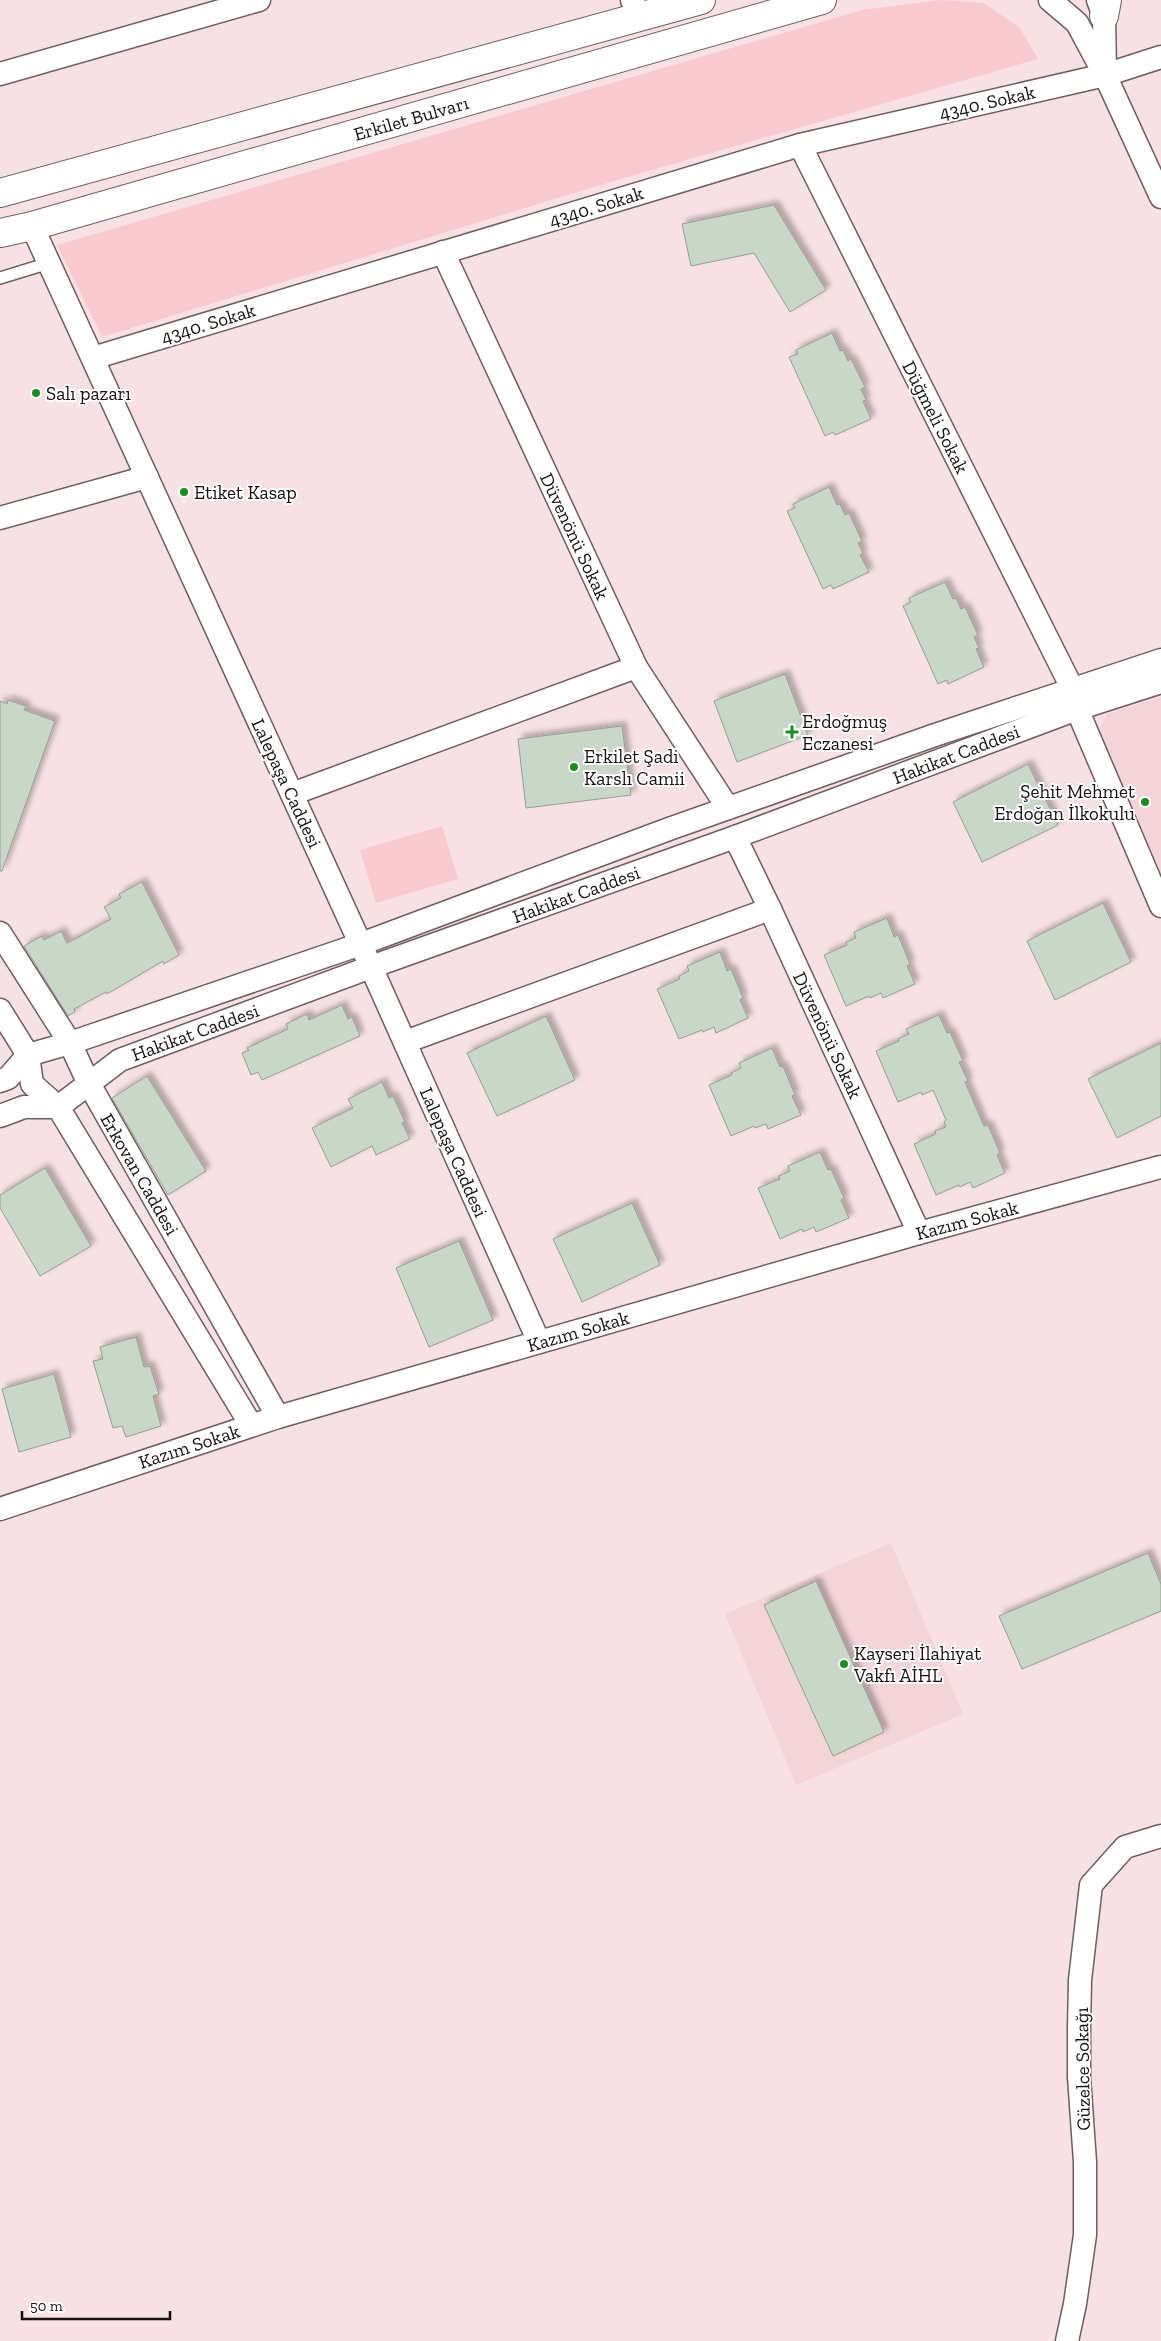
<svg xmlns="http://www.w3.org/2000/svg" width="1161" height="2341" viewBox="0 0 1161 2341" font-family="'Zilla Slab',serif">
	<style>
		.built { fill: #f3d4d9 }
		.green { fill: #f9c9d0 }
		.building { fill: #c9d7c8; stroke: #939f92; filter: url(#shadow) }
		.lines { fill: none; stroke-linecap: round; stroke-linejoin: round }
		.service-casing { stroke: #705d60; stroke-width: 14 }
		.minor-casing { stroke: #705d60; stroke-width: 25 }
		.primary-casing { stroke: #705d60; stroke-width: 30 }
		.service { stroke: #fff; stroke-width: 11 }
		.minor { stroke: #fff; stroke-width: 22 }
		.primary { stroke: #fff; stroke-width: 28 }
		.poi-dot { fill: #168f1b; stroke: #fff; stroke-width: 2 }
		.labels { text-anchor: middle; stroke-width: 4; stroke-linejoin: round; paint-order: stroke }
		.street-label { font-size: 19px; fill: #160f10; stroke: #fff }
		.poi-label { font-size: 19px; fill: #160f10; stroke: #fff; text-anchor: start }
	</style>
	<defs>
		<filter id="shadow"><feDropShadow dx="4.5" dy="-4.5" stdDeviation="2.5" flood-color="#0004"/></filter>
	</defs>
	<rect width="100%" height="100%" fill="#f7e1e4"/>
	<g class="built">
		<polygon points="1161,697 1161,874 1099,731 1107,714"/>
		<polygon points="891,1543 963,1714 796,1785 725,1614"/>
	</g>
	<g class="green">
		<polygon points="941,0 984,3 1020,28 1038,59 614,181 102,337 57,245 862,10"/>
		<polygon points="442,826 458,879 376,903 360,850"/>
	</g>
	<g class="building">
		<polygon points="774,205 826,290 790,312 754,253 691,266 682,224"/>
		<polygon points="832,333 840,351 843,350 848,361 851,359 865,387 861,389 866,400 863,401 871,419 835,435 833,432 825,436 789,357 798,354 796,350"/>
		<polygon points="829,487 837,505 840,504 845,515 849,513 862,541 858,543 863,553 860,555 869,572 833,589 831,585 823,589 787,511 795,508 793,504"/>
		<polygon points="945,582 953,599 956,598 961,609 965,607 978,635 974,637 979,648 976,649 984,667 948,684 947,680 938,684 903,606 911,602 909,598"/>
		<polygon points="785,674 808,735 737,762 714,701"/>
		<polygon points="8,700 26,706 24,710 55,721 2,871 0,871 0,701 7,704"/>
		<polygon points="622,726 631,795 526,808 518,739"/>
		<polygon points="1028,764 1058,825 982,862 953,802"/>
		<polygon points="142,882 179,955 164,964 163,961 107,994 106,992 74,1009 75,1012 68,1016 24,946 42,936 44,940 61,931 67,943 77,938 111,919 104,907 121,898 119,894"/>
		<polygon points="1103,903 1131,962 1055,1000 1027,941"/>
		<polygon points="887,918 894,937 898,935 910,964 907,966 915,984 883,998 881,993 870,998 869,996 846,1006 824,955 847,945 846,942 856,938 854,932"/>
		<polygon points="720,952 727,971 731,969 743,998 740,1000 748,1018 716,1033 714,1027 703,1032 702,1030 679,1039 657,989 680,979 679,976 689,971 687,966"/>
		<polygon points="342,1005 348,1019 352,1017 360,1036 262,1080 258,1072 251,1075 242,1053 249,1050 247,1048 288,1029 286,1024 307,1014 309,1020"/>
		<polygon points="939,1015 947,1033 950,1032 963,1061 959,1062 968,1081 965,1082 984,1126 988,1125 1000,1153 997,1155 1005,1173 973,1188 970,1182 960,1187 959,1185 936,1195 914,1144 936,1134 935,1131 946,1127 944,1122 946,1120 933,1090 922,1095 921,1092 898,1102 876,1051 899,1041 898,1039 909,1034 906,1029"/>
		<polygon points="546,1016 575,1080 497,1116 467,1053"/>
		<polygon points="1161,1043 1161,1116 1117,1138 1088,1079"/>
		<polygon points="772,1048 780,1067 783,1066 795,1095 792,1096 801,1115 768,1129 766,1124 755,1128 754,1126 731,1136 709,1085 732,1075 731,1073 741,1068 739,1063"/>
		<polygon points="147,1076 206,1171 168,1195 112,1098"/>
		<polygon points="382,1082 389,1098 393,1096 405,1122 402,1123 410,1139 376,1155 372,1146 331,1167 312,1128 353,1108 348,1099"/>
		<polygon points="820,1152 828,1170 831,1169 844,1198 841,1200 849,1218 816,1232 814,1227 803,1232 802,1229 780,1239 758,1188 780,1179 779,1176 790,1171 788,1166"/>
		<polygon points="45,1168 91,1246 40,1276 0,1208 0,1195"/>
		<polygon points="632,1203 660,1265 582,1302 553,1239"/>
		<polygon points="459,1241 493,1320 429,1347 396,1268"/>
		<polygon points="136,1337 144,1367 150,1366 159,1394 153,1396 161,1426 126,1437 122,1426 113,1428 93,1361 103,1359 100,1347"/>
		<polygon points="54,1374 71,1437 19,1452 2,1389"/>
		<polygon points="1148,1553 1161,1584 1161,1611 1022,1669 999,1616"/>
		<polygon points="816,1581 884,1732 833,1756 764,1605"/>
	</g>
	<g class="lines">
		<g class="service-casing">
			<polyline id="service" points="0,278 49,263"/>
		</g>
		<g class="minor-casing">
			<g id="minor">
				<polyline points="632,0 640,17"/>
				<polyline points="1050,0 1077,23 1105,75 1161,197"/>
				<polyline points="1098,0 1104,16 1105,72"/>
				<polyline points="0,74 259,0"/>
				<polyline points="800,145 1073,690"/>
				<polyline points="32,226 371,967 539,1342"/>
				<polyline points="443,252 636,667 728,808"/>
				<polyline points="93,358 800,145 1105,75 1161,57"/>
				<polyline points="0,518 147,477"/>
				<polyline points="1077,709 1161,906"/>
				<polyline points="292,794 636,667"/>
				<polyline points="735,837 770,909 919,1233"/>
				<polyline points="0,933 70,1043 88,1082 278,1417"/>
				<polyline points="0,1010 28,1055 32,1084 58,1107 251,1425"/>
				<polyline points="405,1042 770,909"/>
				<polyline points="0,1081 8,1078 28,1055 70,1043 361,944 669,829 935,735 1161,660"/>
				<polyline points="0,1116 24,1107 58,1107 120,1060 371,967 735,837 1077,709 1161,682"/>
				<polyline points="0,1509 278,1417 919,1233 1160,1167"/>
				<polyline points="1067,2341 1075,2304 1085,2235 1085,2162 1079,2077 1079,2028 1080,1980 1091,1885 1125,1847 1161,1836"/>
			</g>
		</g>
		<g class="primary-casing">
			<g id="primary">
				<polyline points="1104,16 1107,0"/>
				<polyline points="0,193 701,0"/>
				<polyline points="0,233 32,226 822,0"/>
			</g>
		</g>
		<use href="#service" class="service"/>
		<use href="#minor" class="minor"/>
		<use href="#primary" class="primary"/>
	</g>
	<g class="poi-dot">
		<circle cx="36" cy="393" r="5"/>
		<circle cx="184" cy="492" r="5"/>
		<path d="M789.5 724.5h5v5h5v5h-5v5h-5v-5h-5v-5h5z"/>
		<circle cx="574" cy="767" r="5"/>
		<circle cx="1145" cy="802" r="5"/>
		<circle cx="844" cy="1664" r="5"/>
	</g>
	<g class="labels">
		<g class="street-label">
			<text transform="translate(987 102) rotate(-13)" y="7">4340. Sokak</text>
			<text transform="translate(411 118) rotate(-16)" y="7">Erkilet Bulvarı</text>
			<text transform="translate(596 206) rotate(-17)" y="7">4340. Sokak</text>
			<text transform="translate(208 323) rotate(-17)" y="7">4340. Sokak</text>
			<text transform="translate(936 417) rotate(63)" y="7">Düğmeli Sokak</text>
			<text transform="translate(575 536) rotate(65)" y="7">Düvenönü Sokak</text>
			<text transform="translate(956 754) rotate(-21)" y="7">Hakikat Caddesi</text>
			<text transform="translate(287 783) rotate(65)" y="7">Lalepaşa Caddesi</text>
			<text transform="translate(576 894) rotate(-20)" y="7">Hakikat Caddesi</text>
			<text transform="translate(195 1032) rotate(-20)" y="7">Hakikat Caddesi</text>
			<text transform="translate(828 1035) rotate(65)" y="7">Düvenönü Sokak</text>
			<text transform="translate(454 1152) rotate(66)" y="7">Lalepaşa Caddesi</text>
			<text transform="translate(140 1174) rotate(60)" y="7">Erkovan Caddesi</text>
			<text transform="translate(967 1220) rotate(-15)" y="7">Kazım Sokak</text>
			<text transform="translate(578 1331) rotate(-16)" y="7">Kazım Sokak</text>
			<text transform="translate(189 1446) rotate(-18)" y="7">Kazım Sokak</text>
			<text transform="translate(1082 2069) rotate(-91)" y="7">Güzelce Sokağı</text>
		</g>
		<g class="poi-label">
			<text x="46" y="400">Salı pazarı</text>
			<text x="194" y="499">Etiket Kasap</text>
			<text x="802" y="728">Erdoğmuş<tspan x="802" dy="22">Eczanesi</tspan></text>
			<text x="584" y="763">Erkilet Şadi<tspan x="584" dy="22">Karslı Camii</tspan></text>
			<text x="1135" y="798" text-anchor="end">Şehit Mehmet<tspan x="1135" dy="22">Erdoğan İlkokulu</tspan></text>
			<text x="854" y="1660">Kayseri İlahiyat<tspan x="854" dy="22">Vakfı AİHL</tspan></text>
		</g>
	</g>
	<path d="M22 2311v8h148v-8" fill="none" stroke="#160f10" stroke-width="2.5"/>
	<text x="30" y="2311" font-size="15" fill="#160f10" stroke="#ffffff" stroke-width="4" paint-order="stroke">50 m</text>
</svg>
